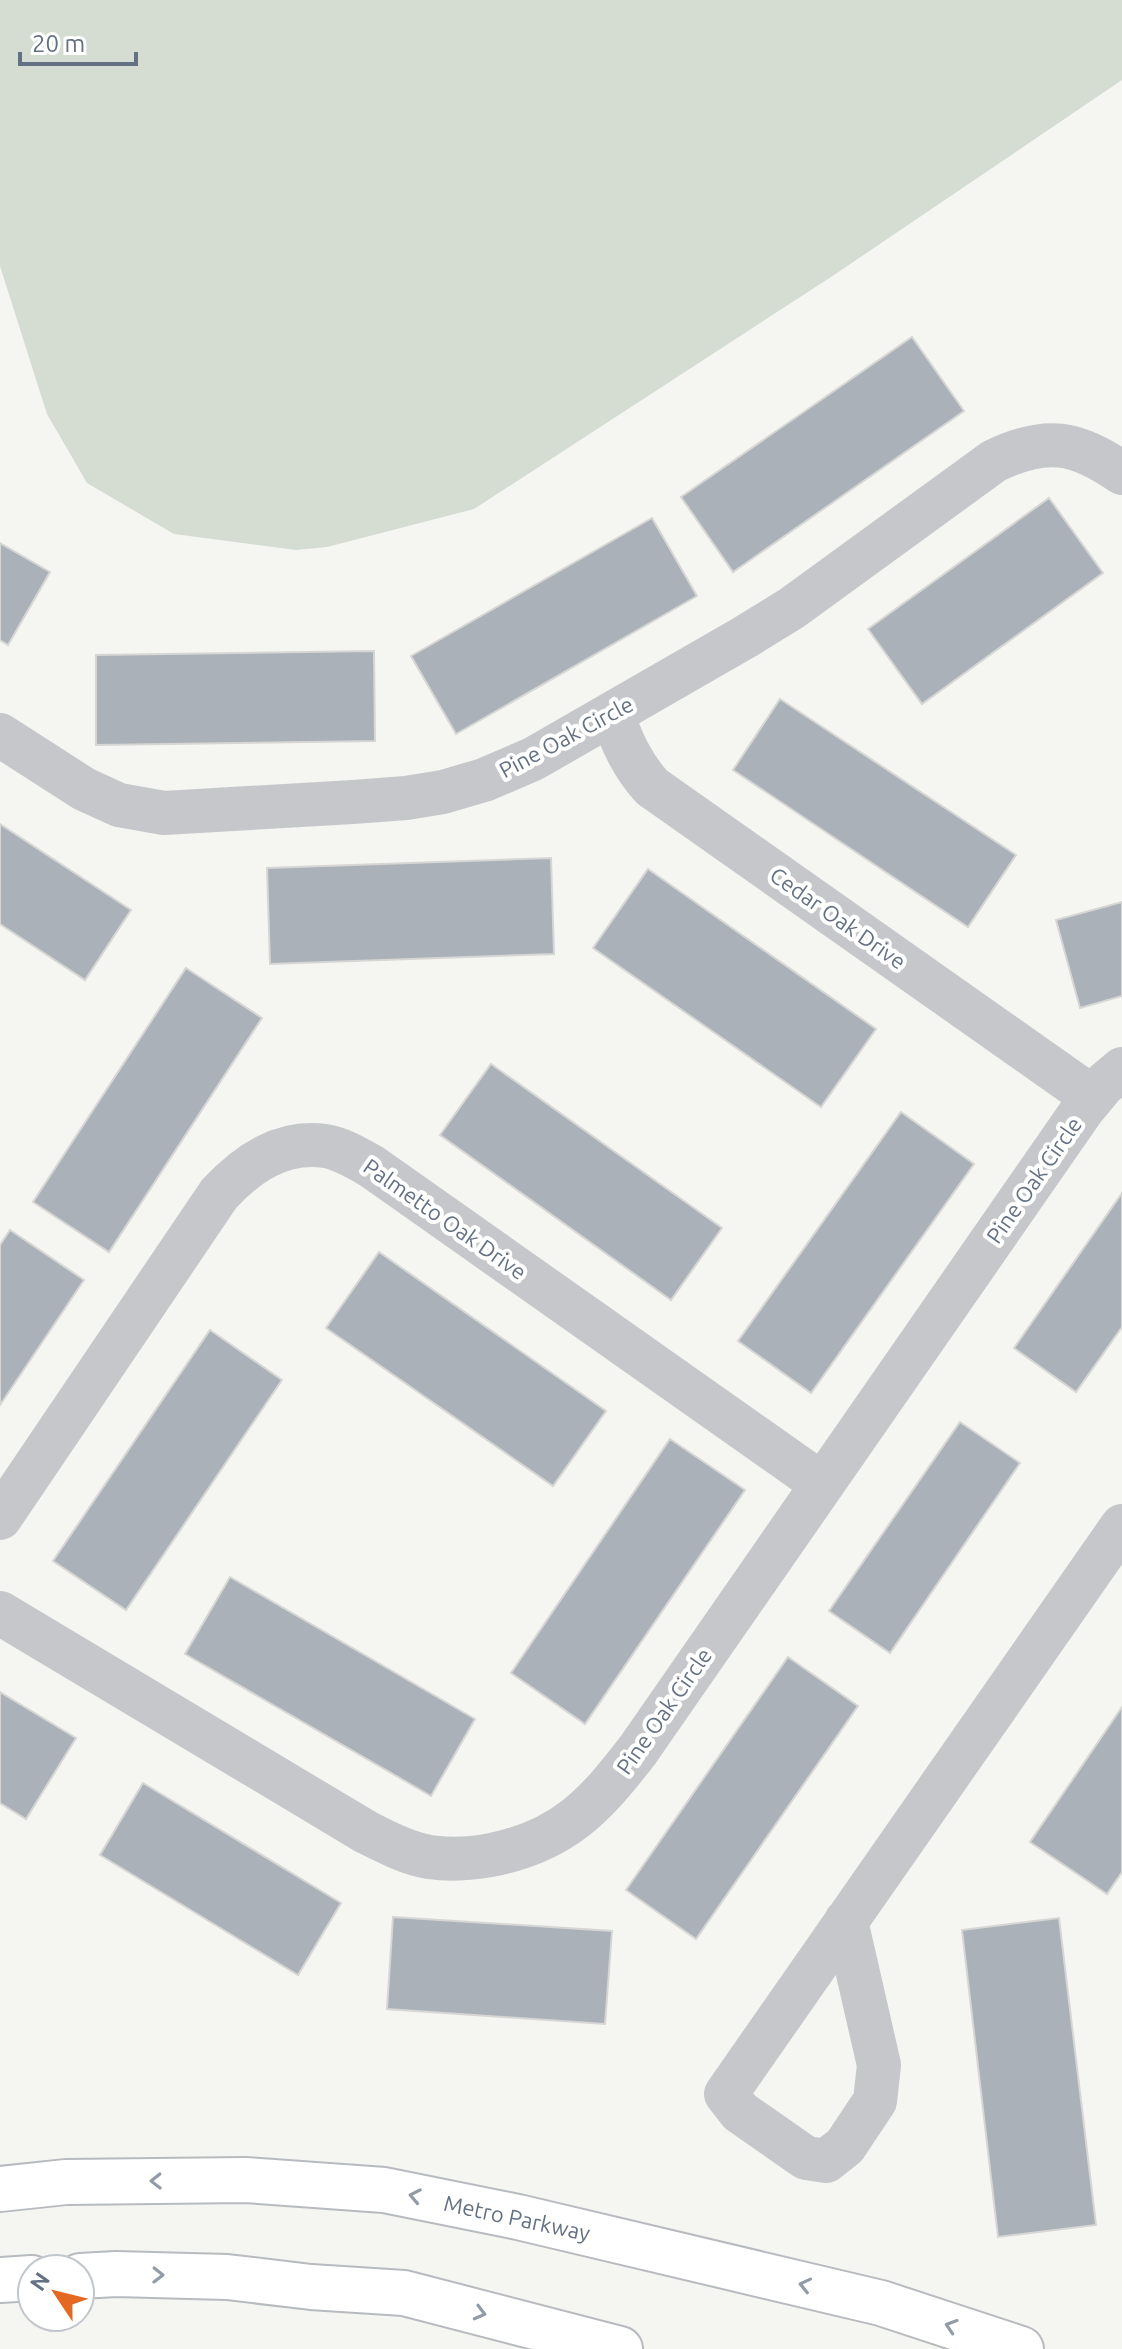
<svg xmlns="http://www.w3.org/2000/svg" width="1122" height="2349" viewBox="0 0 1122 2349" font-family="Ubuntu,sans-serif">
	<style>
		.green { fill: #d5dcd2 }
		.building { fill: #abb1b8; stroke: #d6d6d4; stroke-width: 2 }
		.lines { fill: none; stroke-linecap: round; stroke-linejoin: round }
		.secondary-casing { stroke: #b7babf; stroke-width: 48 }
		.street { stroke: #c5c7cb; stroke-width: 44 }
		.secondary { stroke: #fff; stroke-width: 44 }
		.oneway { stroke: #929ca8 }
		.labels { text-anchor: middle; stroke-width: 8; stroke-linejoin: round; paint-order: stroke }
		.street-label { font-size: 22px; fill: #647183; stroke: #fff }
	</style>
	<rect width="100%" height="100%" fill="#f5f5f1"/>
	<polygon class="green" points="0,0 1122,0 1122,80 834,275 474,509 327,547 296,550 174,534 87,483 47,414 0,266"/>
	<g class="building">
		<polygon points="912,337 964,411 733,572 681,497"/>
		<polygon points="1049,498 1103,573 922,704 868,629"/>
		<polygon points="652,518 697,596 456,734 411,656"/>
		<polygon points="0,543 50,572 8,645 0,640"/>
		<polygon points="374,651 375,741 96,745 96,655"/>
		<polygon points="780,699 1016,855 968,927 733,770"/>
		<polygon points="0,824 131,910 85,980 0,924"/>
		<polygon points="551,858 554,954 270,964 267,868"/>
		<polygon points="648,869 876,1029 821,1107 593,948"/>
		<polygon points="1122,902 1122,996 1080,1008 1056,920"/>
		<polygon points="186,968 262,1018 109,1252 33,1202"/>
		<polygon points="491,1064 722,1228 671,1300 440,1135"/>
		<polygon points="901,1112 974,1164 811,1393 738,1341"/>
		<polygon points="1122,1193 1122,1327 1076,1392 1014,1348"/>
		<polygon points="10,1230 84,1280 0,1405 0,1245"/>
		<polygon points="379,1252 606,1411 553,1486 326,1328"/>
		<polygon points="210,1330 282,1380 126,1610 53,1561"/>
		<polygon points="960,1422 1020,1463 890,1653 829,1611"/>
		<polygon points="670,1439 745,1490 585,1724 511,1673"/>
		<polygon points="230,1577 475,1719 431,1796 185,1654"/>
		<polygon points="788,1657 858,1706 696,1939 626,1890"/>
		<polygon points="0,1692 76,1738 26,1819 0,1803"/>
		<polygon points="1122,1707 1122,1872 1107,1894 1030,1842"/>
		<polygon points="143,1783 341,1903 298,1975 100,1855"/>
		<polygon points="393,1917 612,1931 605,2024 387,2009"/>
		<polygon points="1059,1918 1096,2225 998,2237 962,1930"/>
	</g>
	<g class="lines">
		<g class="secondary-casing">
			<g id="secondary">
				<polyline points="0,2189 66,2182 246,2180 384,2190 518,2217 881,2303 1021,2349"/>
				<polyline points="80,2276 116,2274 227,2277 311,2287 404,2293 620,2349"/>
				<polyline points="0,2280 32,2278"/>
			</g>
		</g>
		<g class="street">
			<path d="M612 714C622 742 632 765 652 787L1092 1097"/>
			<path d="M0 735 84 789 119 805 164 813 353 802 406 798 443 792 484 780 533 759 745 637 792 608 994 461C1046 436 1076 441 1122 473"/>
			<path d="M0 1518 219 1194C247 1164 281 1140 325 1146 340 1148 357 1158 371 1166L822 1484"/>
			<path d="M0 1613 366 1832C386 1842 407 1853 429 1857 450 1860 470 1859 491 1855 563 1841 595 1806 638 1750L1083 1109 1103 1085 1122 1069"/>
			<polyline points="846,1921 879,2065 875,2101 845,2146 826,2161 806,2158 740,2112 726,2094 1122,1526"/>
		</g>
		<use href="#secondary" class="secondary"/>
	</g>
	<defs><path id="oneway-chevron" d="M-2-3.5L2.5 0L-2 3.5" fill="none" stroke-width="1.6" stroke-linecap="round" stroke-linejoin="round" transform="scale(2)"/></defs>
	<g class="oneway">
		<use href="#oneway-chevron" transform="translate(156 2181) rotate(179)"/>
		<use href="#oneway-chevron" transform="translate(415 2196) rotate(-169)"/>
		<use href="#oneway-chevron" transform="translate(158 2275) rotate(1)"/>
		<use href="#oneway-chevron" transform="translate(805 2285) rotate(-167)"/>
		<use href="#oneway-chevron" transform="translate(480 2313) rotate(15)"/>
		<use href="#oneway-chevron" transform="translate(951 2326) rotate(-162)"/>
	</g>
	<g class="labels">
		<g class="street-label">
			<text transform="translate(566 737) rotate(-28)" y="8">Pine Oak Circle</text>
			<text transform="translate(838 918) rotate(35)" y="8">Cedar Oak Drive</text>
			<text transform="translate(1034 1180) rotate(-55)" y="8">Pine Oak Circle</text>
			<text transform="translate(445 1219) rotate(35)" y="8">Palmetto Oak Drive</text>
			<text transform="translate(664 1711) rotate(-55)" y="8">Pine Oak Circle</text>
			<text transform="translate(517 2218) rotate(12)" y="8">Metro Parkway</text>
		</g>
	</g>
	<g transform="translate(56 2293) rotate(305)"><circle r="38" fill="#ffffff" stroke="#c1c6cd" stroke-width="2"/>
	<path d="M0-6L14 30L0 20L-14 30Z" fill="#e46722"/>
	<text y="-12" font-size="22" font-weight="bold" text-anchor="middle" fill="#647183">N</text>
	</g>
	<path d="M20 52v12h116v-12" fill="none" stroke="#647183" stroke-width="4"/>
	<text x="32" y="52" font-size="24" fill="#647183" stroke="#ffffff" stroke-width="6" paint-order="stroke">20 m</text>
</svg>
